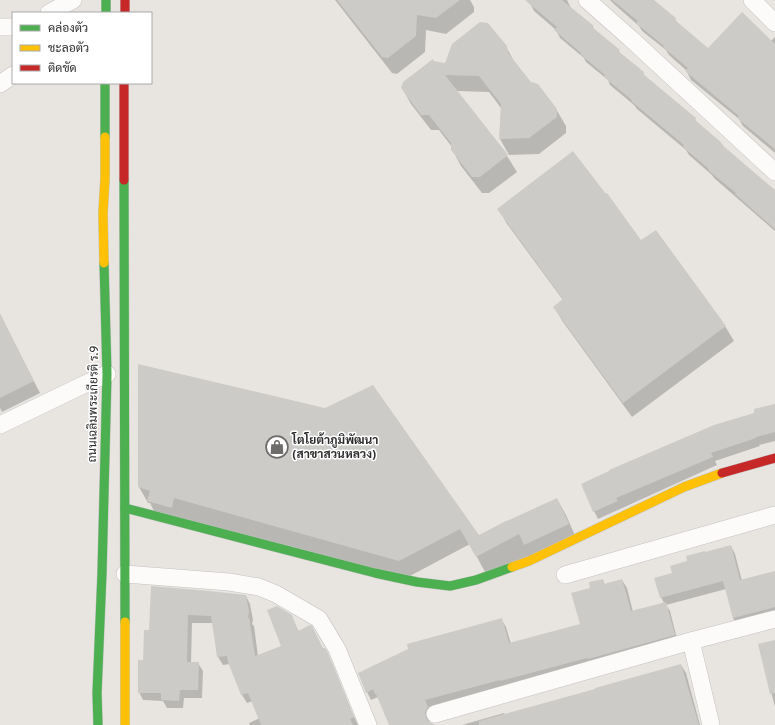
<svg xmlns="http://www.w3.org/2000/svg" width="775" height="725" viewBox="0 0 775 725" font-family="Overpass,Sarabun,sans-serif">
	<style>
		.shadow { fill: #0003 }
		.building { fill: #cdcbc8 }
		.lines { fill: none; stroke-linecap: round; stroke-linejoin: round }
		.street-casing { stroke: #c2c1c1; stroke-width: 18 }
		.fast-casing { stroke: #c2c1c1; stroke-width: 10 }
		.slow-casing { stroke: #c2c1c1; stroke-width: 10 }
		.jam-casing { stroke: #c2c1c1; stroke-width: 10 }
		.street { stroke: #fcfbfa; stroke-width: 17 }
		.fast { stroke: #4caf50; stroke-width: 9 }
		.slow { stroke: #ffc107; stroke-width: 9 }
		.jam { stroke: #c62828; stroke-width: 9 }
		.labels { text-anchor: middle; stroke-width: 3; stroke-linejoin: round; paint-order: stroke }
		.street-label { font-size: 12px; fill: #2b2b2b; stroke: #fff }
		.poi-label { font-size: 12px; font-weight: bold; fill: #2b2b2b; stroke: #fff; text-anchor: start }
	</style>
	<rect width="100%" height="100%" fill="#e8e5e1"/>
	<g class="shadow">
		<polygon points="335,0 470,0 474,7 474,12 446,34 426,30 425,52 397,74 392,73"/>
		<polygon points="532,0 567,0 571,8 571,9 593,27 595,31 619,51 621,55 643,73 645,77 695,119 698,124 721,143 724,147 775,193 775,231 714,178 712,175 689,155 686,150 637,109 634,105 610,85 608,80 586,62 584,58 560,38 556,30 534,11 530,3"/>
		<polygon points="610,0 652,0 675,19 678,24 708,49 771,41 775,37 775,153 743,126 739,119 691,80 687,72 687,71 669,55 666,50 642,31 639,26 615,5"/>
		<polygon points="506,47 515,63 530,83 556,109 566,126 566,133 539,154 509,155 500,139 501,108 489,92 456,91 507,156 517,172 489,193 482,193 461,166 452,149 452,147 439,130 431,130 411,104 402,88 446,64"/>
		<polygon points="499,209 641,242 725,326 734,341 632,417 563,322 554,307 563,300 507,224"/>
		<polygon points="0,315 40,393 2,412 0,408"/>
		<polygon points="138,365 479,537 557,499 566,515 577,540 485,572 470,544 408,577 157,517 150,503 148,503 139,487"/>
		<polygon points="775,404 775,441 759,445 760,446 715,461 717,465 598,519 594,511 756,413"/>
		<polygon points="731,546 735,554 742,581 775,572 775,616 738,626 733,618 726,589 666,605 670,611 678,643 432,716 429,720 429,723 434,725 390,725 378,697 371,700 367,692 501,619 506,627 511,644 581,625 591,589 603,580 605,585 622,580 627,588 633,612 664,603 661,597 674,574 688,562 705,553"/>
		<polygon points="152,587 246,596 250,604 253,620 252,624 254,626 258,656 282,646 291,616 299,632 323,650 324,649 332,663 351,710 358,725 250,725 249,723 260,718 253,701 247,703 242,695 230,664 223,665 218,657 213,623 192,623 191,663 198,663 203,671 202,698 184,698 183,708 167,708 163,701 143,700 139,692 150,631"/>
		<polygon points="775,641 775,707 759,645"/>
		<polygon points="681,665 686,673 700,725 462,725 504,713 505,715"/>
	</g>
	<g class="building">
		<polygon points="337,0 460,0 436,18 417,15 416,36 388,58 382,57"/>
		<polygon points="525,0 562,0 594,26 592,27 620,50 618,51 644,72 643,74 696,118 695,120 722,143 721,144 775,190 775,229 735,194 736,193 708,170 709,169 683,147 684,145 631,101 632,100 604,77 605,75 580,54 581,53 554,30 557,27"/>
		<polygon points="612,0 654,0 676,18 675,20 708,48 742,12 775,44 775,149 737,118 739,116 685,71 688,68 663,47 664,46 636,23 638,21"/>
		<polygon points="480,22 488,23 507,46 508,53 531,82 538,84 557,109 557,117 529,138 499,139 501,104 479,76 445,75 508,155 480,177 472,177 451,150 451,143 429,115 421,115 401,88 403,82 433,59 434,61 445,63 452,44"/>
		<polygon points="573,151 606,194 607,193 641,240 656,230 726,326 623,403 553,307 563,299 497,209"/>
		<polygon points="0,313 34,381 0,398"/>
		<polygon points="138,364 325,408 373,385 479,535 506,521 507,521 557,498 569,524 524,545 519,534 476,557 460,529 399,561 174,498 172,508 147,501 150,491 138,487"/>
		<polygon points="775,404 775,432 756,437 756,438 711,453 713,457 616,498 618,501 593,512 581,484 609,471 609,470 714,425 754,413 754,409"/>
		<polygon points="731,545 740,580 775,571 775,607 733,618 723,581 660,598 654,578 672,573 670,566 687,561 686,556 705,551 705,552"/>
		<polygon points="603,579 604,584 622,579 631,611 666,602 675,635 588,659 587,658 500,681 500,680 425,700 428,707 425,712 426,717 428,721 434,724 435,725 389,725 376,694 375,694 373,689 366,693 358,673 408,649 407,644 502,618 509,643 580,624 571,593 590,588 589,582"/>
		<polygon points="151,586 209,591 246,595 249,611 248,618 249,617 255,656 281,646 267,610 277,606 292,615 298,631 310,625 312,626 323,648 325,648 328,653 348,702 347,702 354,717 350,719 353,725 261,725 248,693 241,695 228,662 227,656 217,657 211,616 188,615 187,662 199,662 198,690 180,690 179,701 161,700 161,693 138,693 138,660 143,660 144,630 149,630"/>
		<polygon points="775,640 775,693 770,694 758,644"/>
		<polygon points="681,664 699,725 479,725 479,721 595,689 595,688"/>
	</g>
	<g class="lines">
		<g class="street-casing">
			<g id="street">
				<polyline points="587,0 630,38 775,172"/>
				<polyline points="752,0 775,23"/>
				<polyline points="49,13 73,0"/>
				<polyline points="0,27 13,27"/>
				<polyline points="0,84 13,75"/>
				<polyline points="0,425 85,384 107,374"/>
				<polyline points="125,574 229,582 259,587 276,594 319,619 337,649 368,725"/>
				<polyline points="565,575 775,515"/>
				<polyline points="691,641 775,619"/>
				<polyline points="435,714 691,641 711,725"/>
			</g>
		</g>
		<g class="fast-casing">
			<g id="fast">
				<polyline points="106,0 106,13"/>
				<polyline points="105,83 105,137"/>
				<polyline points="124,180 125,622"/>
				<polyline points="125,508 375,573 417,582 450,586 476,580 512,567"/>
				<polyline points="98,725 97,693 102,573 107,374 104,263"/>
			</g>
		</g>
		<g class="slow-casing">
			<g id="slow">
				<polyline points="104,263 103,213 105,179 105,137"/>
				<polyline points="512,567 529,561 684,487 722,473"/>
				<polyline points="125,622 125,725"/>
			</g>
		</g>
		<g class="jam-casing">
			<g id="jam">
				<polyline points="125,0 125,13"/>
				<polyline points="124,83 124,180"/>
				<polyline points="722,473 775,458"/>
			</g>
		</g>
		<use href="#street" class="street"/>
		<use href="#fast" class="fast"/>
		<use href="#slow" class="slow"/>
		<use href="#jam" class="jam"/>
	</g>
	<defs>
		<g id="shop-ring" transform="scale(1.15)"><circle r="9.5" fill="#fff" stroke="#6d6c6b" stroke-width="1.5"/><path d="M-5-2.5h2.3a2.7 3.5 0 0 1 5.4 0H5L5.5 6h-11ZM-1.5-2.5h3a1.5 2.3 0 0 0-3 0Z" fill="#6d6c6b"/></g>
	</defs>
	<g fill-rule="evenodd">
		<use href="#shop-ring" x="277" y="447"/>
	</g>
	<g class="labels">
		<g class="street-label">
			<text transform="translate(93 404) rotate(-89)" y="4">ถนนเฉลิมพระเกียรติ ร.9</text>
		</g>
		<g class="poi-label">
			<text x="292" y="444">โตโยต้าภูมิพัฒนา<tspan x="292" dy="14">(สาขาสวนหลวง)</tspan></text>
		</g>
	</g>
	<rect x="12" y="12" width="140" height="72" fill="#ffffff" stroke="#aaaaaa"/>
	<rect x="20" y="25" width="20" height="6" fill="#4caf50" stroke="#aaaaaa"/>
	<text x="48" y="32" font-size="12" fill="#2b2b2b">คล่องตัว</text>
	<rect x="20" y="45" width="20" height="6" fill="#ffc107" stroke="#aaaaaa"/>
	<text x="48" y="52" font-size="12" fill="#2b2b2b">ชะลอตัว</text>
	<rect x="20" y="65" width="20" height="6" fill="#c62828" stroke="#aaaaaa"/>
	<text x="48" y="72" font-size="12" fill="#2b2b2b">ติดขัด</text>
</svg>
